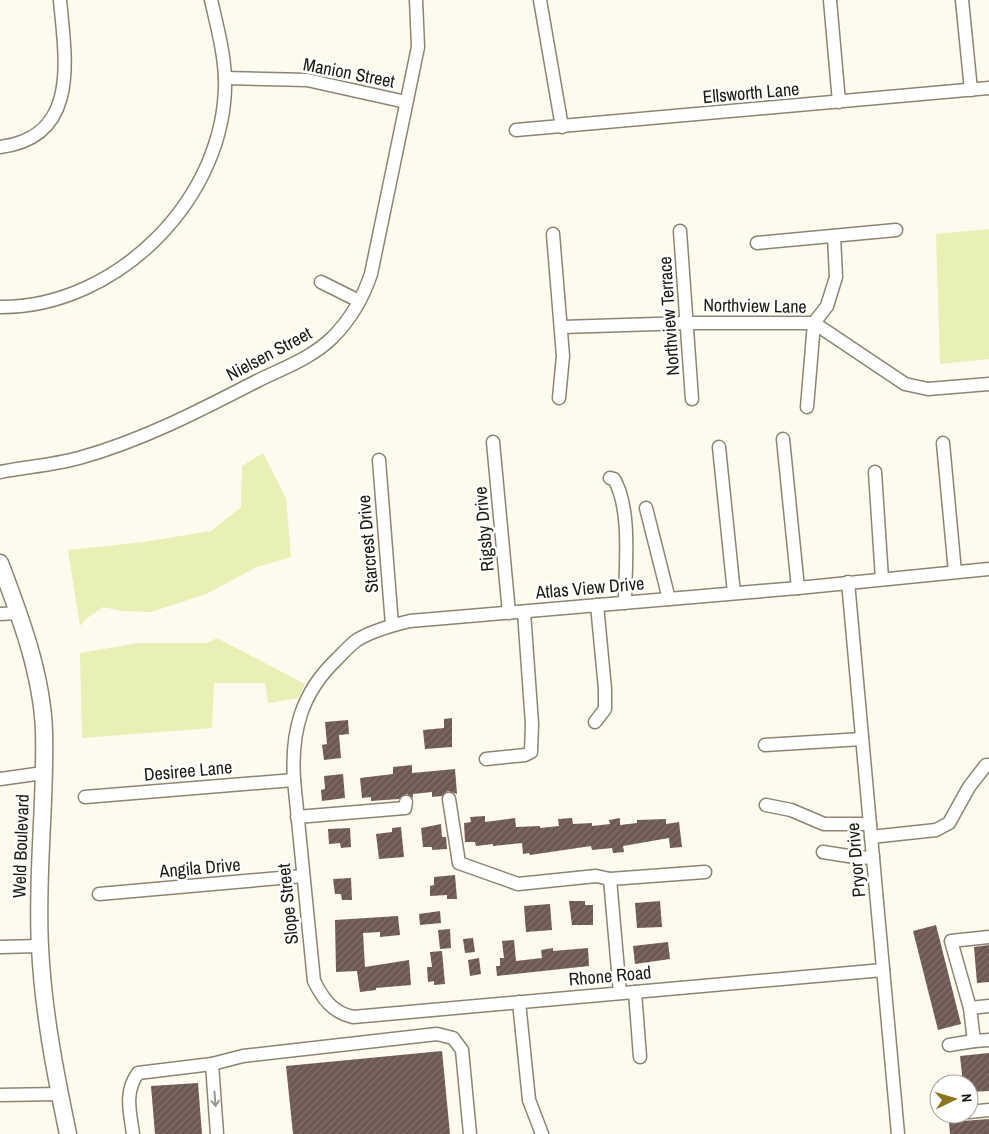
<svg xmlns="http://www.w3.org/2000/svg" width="989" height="1134" viewBox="0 0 989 1134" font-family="'Archivo Narrow',sans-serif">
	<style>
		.green { fill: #e8f0b5 }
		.building { fill: url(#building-hatch) }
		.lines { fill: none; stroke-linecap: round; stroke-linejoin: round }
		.minor-casing { stroke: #8b8572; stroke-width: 15 }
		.major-casing { stroke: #8b8572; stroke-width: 19 }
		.minor { stroke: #fff; stroke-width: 12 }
		.major { stroke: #fff; stroke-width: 16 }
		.oneway { stroke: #999894 }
		.labels { text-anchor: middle; stroke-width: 5; stroke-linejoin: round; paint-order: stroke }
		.street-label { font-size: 18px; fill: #1c1a12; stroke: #fff }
	</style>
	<defs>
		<pattern id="building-hatch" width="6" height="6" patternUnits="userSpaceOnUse" patternTransform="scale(1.25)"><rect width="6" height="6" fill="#6d5951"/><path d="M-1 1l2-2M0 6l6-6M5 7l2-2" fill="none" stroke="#80716b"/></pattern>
	</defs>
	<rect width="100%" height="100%" fill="#fefaed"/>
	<g class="green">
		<polygon points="989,229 989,359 940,364 936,234"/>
		<polygon points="263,453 286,498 291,557 257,567 206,594 151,612 122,611 103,607 86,619 80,626 68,550 144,542 211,531 241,507 242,466"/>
		<polygon points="217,638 305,684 298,698 268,703 265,683 214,683 212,728 82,738 80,653 139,643 207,643"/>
	</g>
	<g class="building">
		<polygon points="452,718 452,747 425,749 423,730 444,728 444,719"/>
		<polygon points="348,720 349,734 339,735 341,758 324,760 322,745 327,744 325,722"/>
		<polygon points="412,765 412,773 455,769 457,794 448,791 442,796 432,797 432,792 413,794 413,798 407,794 399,799 371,801 371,797 362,798 360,778 393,774 393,767"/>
		<polygon points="343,774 345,798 322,801 321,790 325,789 324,776"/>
		<polygon points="485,816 485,822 515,818 516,827 540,826 540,828 559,826 558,819 572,818 573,824 592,823 592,826 610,824 609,820 620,818 620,825 637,823 637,820 666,819 666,824 679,822 682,847 670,848 669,838 623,846 624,852 613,853 612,848 592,850 591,846 530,855 529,853 523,854 522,843 493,846 493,844 476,846 475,842 465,842 464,823 471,822 470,817"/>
		<polygon points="441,824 442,837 446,837 447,849 432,850 432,847 423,847 421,828"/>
		<polygon points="401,827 404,857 379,859 376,834 392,832 392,828"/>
		<polygon points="350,828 351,847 341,848 340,843 329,844 328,829"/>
		<polygon points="455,875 457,899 447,899 447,895 430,896 430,886 434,885 434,877"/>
		<polygon points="351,878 352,900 342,900 341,894 335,894 333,879"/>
		<polygon points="569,901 585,901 585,905 593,905 593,925 572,925"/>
		<polygon points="660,901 662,927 637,928 635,903"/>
		<polygon points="550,904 552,930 526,932 524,906"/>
		<polygon points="440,911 441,923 420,925 419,914"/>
		<polygon points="398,916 400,935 380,937 380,932 363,933 365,967 409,960 411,985 376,988 376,990 360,992 357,971 336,972 335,920"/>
		<polygon points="936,925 961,1024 938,1030 913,931"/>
		<polygon points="450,929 451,948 440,949 438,930"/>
		<polygon points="473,938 475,952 465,953 463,939"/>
		<polygon points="514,940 516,961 542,958 541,950 553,948 553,951 588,948 589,966 497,976 496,966 500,966 500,958 504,958 502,941"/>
		<polygon points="668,942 670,959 635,964 633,946"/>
		<polygon points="989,945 989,982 977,983 974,947"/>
		<polygon points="442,951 445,984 434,985 434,981 428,982 427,967 432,967 430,952"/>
		<polygon points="479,958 481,974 470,976 468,960"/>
		<polygon points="442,1051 450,1134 293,1134 286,1066"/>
		<polygon points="989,1053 989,1091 969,1092 969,1084 963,1084 960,1056"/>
		<polygon points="198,1083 202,1134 155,1134 151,1086"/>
		<polygon points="989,1119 989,1134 950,1134 949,1122"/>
	</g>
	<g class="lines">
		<g class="minor-casing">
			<g id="minor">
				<polyline points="540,0 562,127"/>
				<polyline points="830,0 839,102"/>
				<polyline points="962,0 971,90"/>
				<polyline points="225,78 307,80 406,102"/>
				<polyline points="516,130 989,88"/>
				<path d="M0 147C81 137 65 57 60 0"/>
				<polyline points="680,231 692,399"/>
				<polyline points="553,234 563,356 559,398"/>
				<polyline points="757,243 896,230"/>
				<polyline points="321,282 359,301"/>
				<path d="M0 307C117 308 228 197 225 78 224 52 217 26 211 0"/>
				<polyline points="562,327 688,323 814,323 905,384 928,389 989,384"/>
				<polyline points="807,407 814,323 827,306 836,277 834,236"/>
				<polyline points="783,439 798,588"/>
				<polyline points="493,442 509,613"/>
				<polyline points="943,443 955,572"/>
				<polyline points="719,447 734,593"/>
				<polyline points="379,460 392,625"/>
				<path d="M0 472C26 467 53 465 79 458 141 441 199 411 257 381 283 368 310 359 332 338 350 320 363 298 371 274L418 47 416 0"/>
				<polyline points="875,472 882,579"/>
				<path d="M610 478 614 479C632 510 625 568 625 603"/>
				<polyline points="646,508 669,599"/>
				<polyline points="848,582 898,1134"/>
				<polyline points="0,614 19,613"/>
				<polyline points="595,722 605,709 605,689 597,605"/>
				<polyline points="765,745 862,739"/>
				<polyline points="486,759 525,755 531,752 532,724 524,612"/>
				<polyline points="0,779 43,773"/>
				<polyline points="85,797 294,780"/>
				<polyline points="449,799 459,863 518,884 596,876 610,879 705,872"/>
				<polyline points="766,805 791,810 824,824 870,824"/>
				<polyline points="297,817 405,808 406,802"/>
				<polyline points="871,837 936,830 949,823 969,787 986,765 989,765"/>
				<polyline points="823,852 861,858 873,857"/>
				<polyline points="610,879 620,993"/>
				<polyline points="99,894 303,876"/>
				<polyline points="989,937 951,941 970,1008 974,1041 989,1040"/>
				<polyline points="0,947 40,946"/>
				<path d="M883 970 353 1017C332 1012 323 999 314 981L294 780C291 732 301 693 337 659 343 653 350 645 357 640 372 631 393 625 410 621L798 588 989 569"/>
				<polyline points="635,992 640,1057"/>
				<polyline points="519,1002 529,1100 542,1134"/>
				<polyline points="970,1008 989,1006"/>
				<polyline points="949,1045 974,1041"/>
				<polyline points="212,1064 217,1134"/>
				<polyline points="0,1095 59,1094"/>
				<polyline points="969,1112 989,1110"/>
				<path d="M133 1134C130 1112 124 1092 138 1073L212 1064 243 1056 437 1034 453 1038 462 1050 470 1134"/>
			</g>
		</g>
		<g class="major-casing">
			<path id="major" d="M0 563C20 616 42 674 44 731 46 803 36 875 40 947 43 1010 55 1072 68 1134"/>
		</g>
		<use href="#minor" class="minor"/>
		<use href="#major" class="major"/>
	</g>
	<defs><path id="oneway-shaft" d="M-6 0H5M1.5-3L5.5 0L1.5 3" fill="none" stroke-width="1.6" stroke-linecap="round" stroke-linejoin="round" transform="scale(1.25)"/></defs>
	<use class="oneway" href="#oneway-shaft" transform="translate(215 1099) rotate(86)"/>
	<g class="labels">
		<g class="street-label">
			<text transform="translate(349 73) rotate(11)" y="6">Manion Street</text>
			<text transform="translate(751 93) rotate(-5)" y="6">Ellsworth Lane</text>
			<text transform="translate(755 306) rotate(1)" y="6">Northview Lane</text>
			<text transform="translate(669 316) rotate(-94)" y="6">Northview Terrace</text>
			<text transform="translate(269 354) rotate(-28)" y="6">Nielsen Street</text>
			<text transform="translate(484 529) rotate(-95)" y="6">Rigsby Drive</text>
			<text transform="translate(368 544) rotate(-95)" y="6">Starcrest Drive</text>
			<text transform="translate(590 588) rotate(-5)" y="6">Atlas View Drive</text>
			<text transform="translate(188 771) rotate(-5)" y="6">Desiree Lane</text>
			<text transform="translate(21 846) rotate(-88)" y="6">Weld Boulevard</text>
			<text transform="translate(856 860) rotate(-95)" y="6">Pryor Drive</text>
			<text transform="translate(200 868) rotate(-5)" y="6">Angila Drive</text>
			<text transform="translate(288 904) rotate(-96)" y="6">Slope Street</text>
			<text transform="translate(610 976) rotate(-5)" y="6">Rhone Road</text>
		</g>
	</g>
	<g transform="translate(954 1099) rotate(85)"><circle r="24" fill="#ffffff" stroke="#a4a3a0"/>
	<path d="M0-4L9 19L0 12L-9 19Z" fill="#8a7519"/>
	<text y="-8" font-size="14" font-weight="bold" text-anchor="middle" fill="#1c1a12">N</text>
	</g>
</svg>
